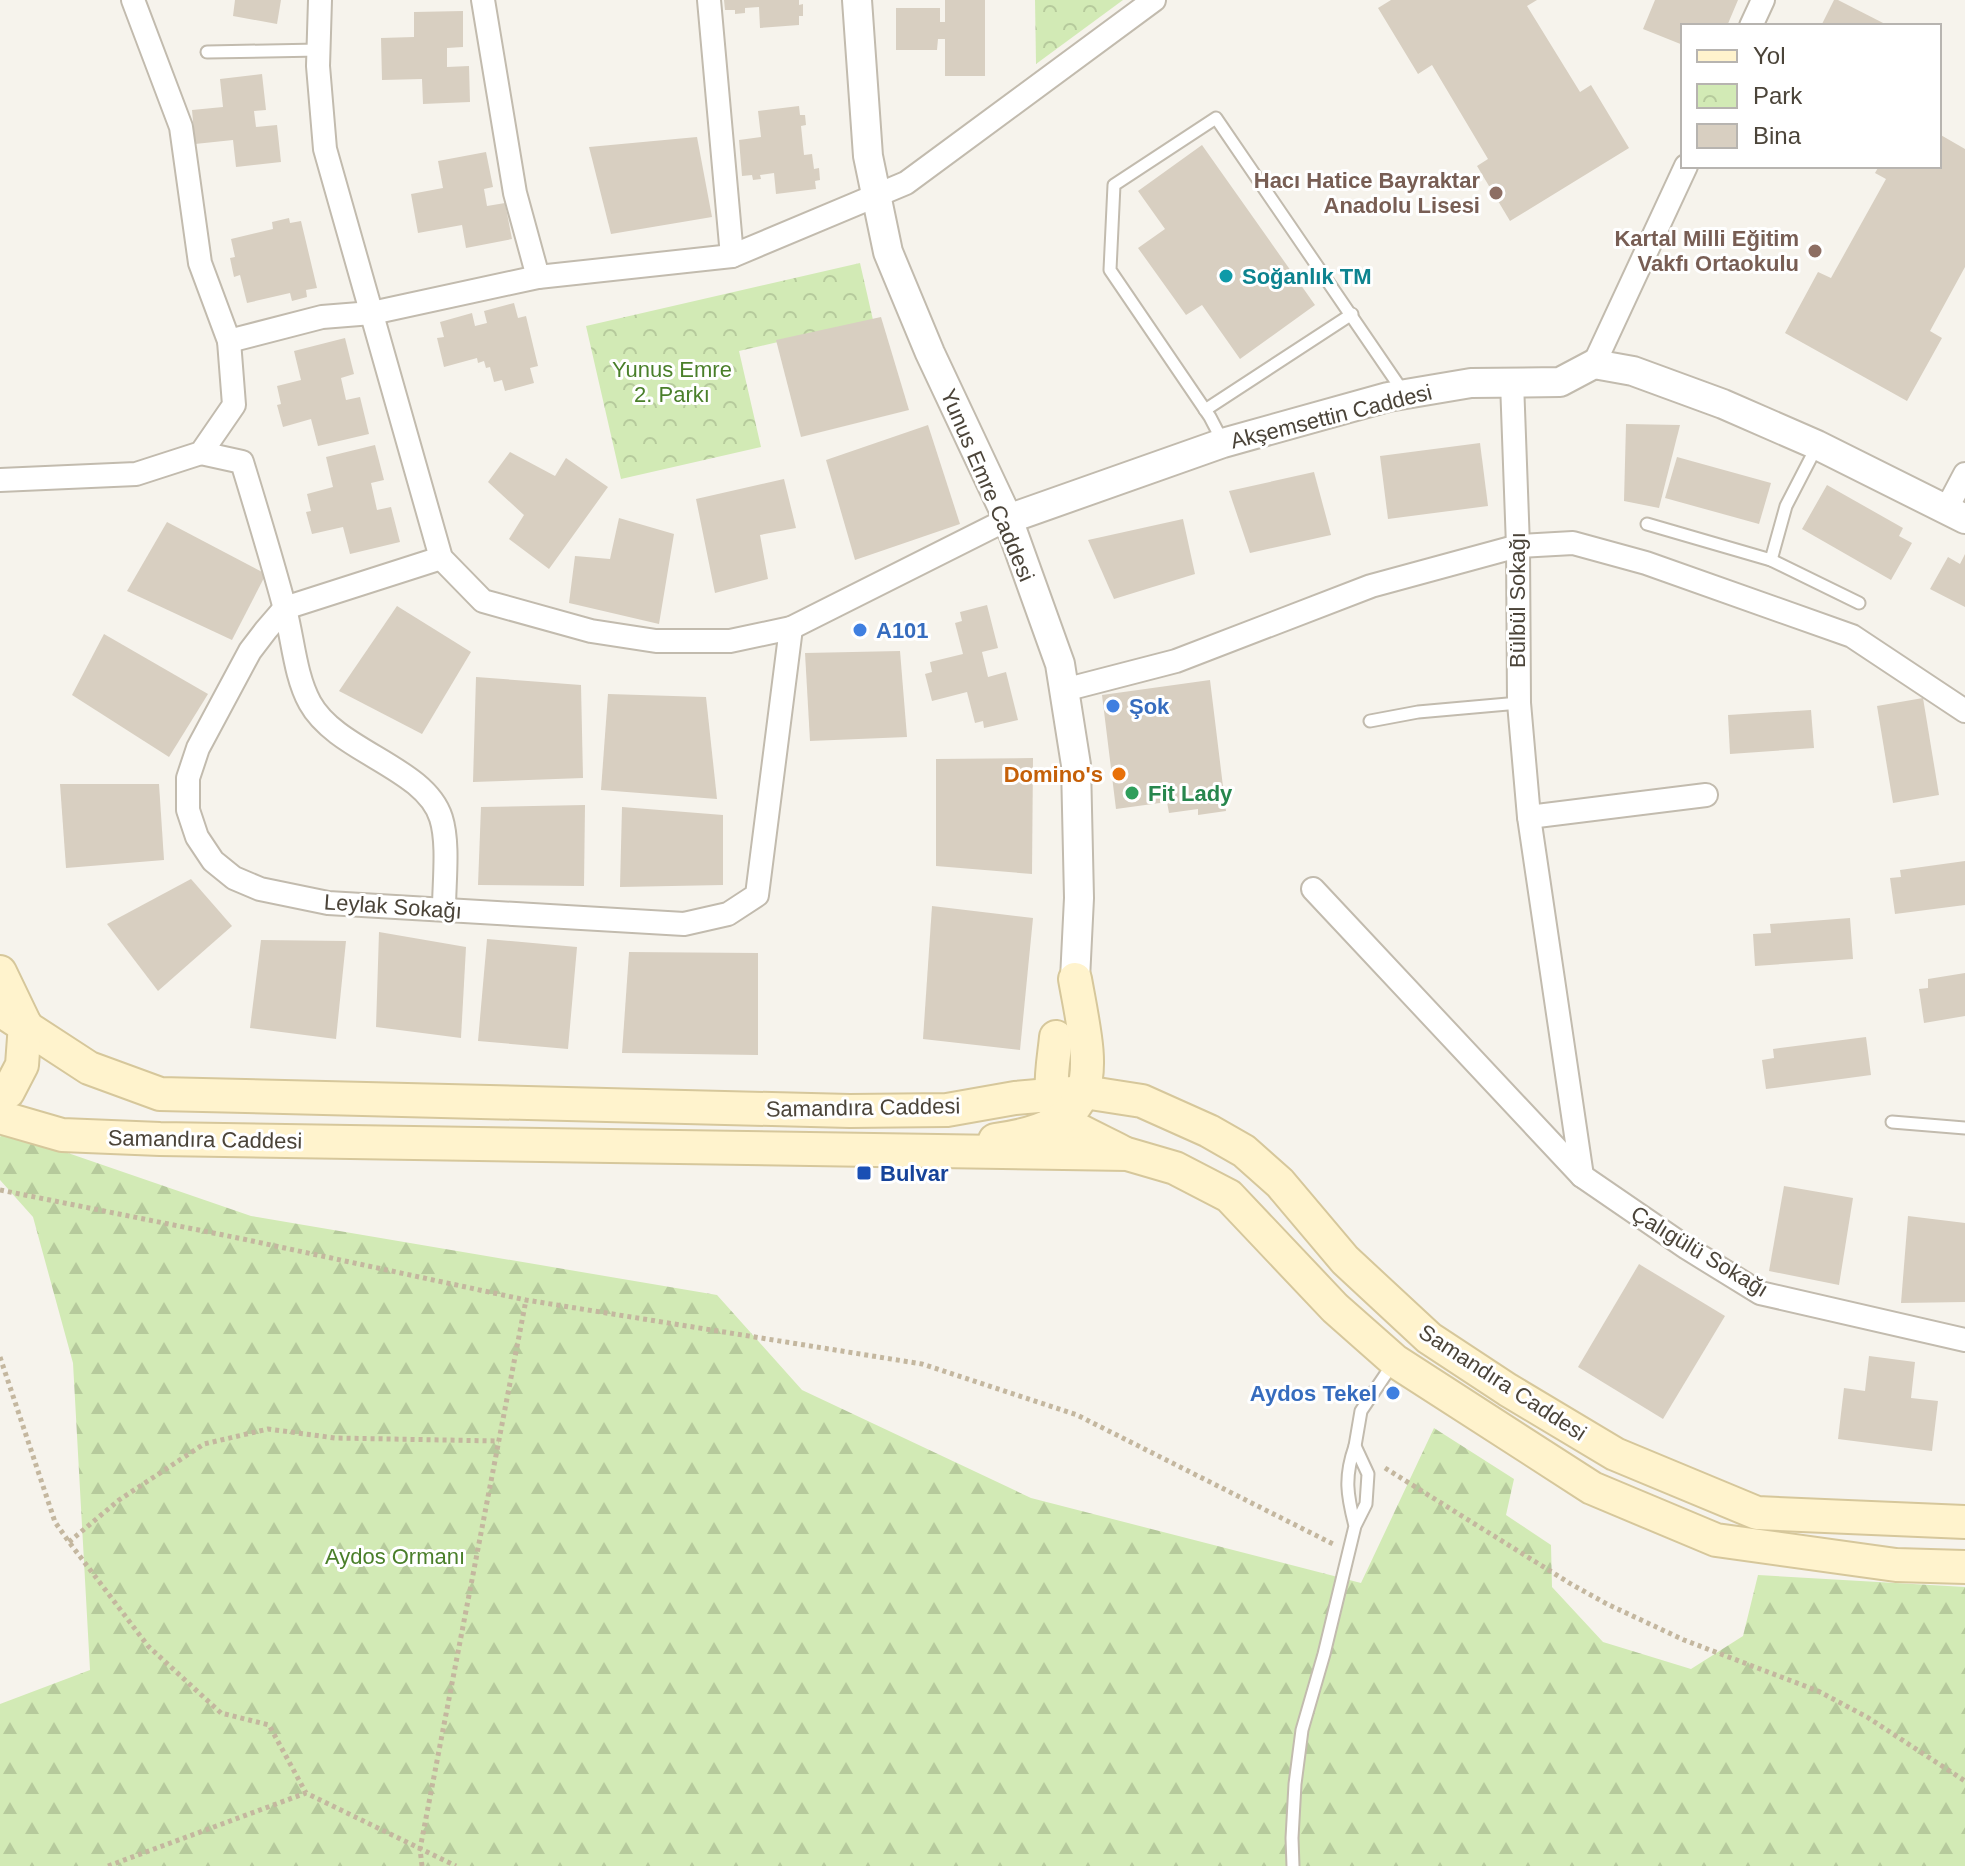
<svg xmlns="http://www.w3.org/2000/svg" width="1965" height="1866" viewBox="0 0 1965 1866" font-family="Arial,sans-serif">
	<style>
		.forest { fill: url(#forest-firs) }
		.park { fill: url(#park-crowns) }
		.building { fill: #d8cfc1 }
		.lines { fill: none; stroke-linecap: round; stroke-linejoin: round }
		.service-casing { stroke: #c2bbae; stroke-width: 15 }
		.minor-casing { stroke: #c2bbae; stroke-width: 26 }
		.tertiary-casing { stroke: #c2bbae; stroke-width: 32 }
		.secondary-casing { stroke: #d6c79b; stroke-width: 36 }
		.path { stroke: #c4b79f; stroke-width: 5; stroke-dasharray: 4 4; stroke-linecap: butt }
		.service { stroke: #fff; stroke-width: 11 }
		.minor { stroke: #fff; stroke-width: 22 }
		.tertiary { stroke: #fff; stroke-width: 28 }
		.secondary { stroke: #fff3cd; stroke-width: 32 }
		.education-dot { fill: #8d6e63; stroke: #fff; stroke-width: 3 }
		.culture-dot { fill: #0f9aa8; stroke: #fff; stroke-width: 3 }
		.shop-dot { fill: #3f7fe0; stroke: #fff; stroke-width: 3 }
		.food-dot { fill: #e8710a; stroke: #fff; stroke-width: 3 }
		.leisure-dot { fill: #2e9e5b; stroke: #fff; stroke-width: 3 }
		.transit-dot { fill: #1a4fb4; stroke: #fff; stroke-width: 3 }
		.labels { text-anchor: middle; stroke-width: 6; stroke-linejoin: round; paint-order: stroke }
		.education-label { font-size: 22px; font-weight: bold; fill: #785e54; stroke: #fff; text-anchor: end }
		.culture-label { font-size: 22px; font-weight: bold; fill: #0d838f; stroke: #fff; text-anchor: start }
		.park-label { font-size: 22px; fill: #4a7f2a; stroke: #fff }
		.street-label { font-size: 22px; fill: #4b4439; stroke: #fff }
		.shop-label { font-size: 22px; font-weight: bold; fill: #366cbe; stroke: #fff; text-anchor: start }
		.food-label { font-size: 22px; font-weight: bold; fill: #c56008; stroke: #fff; text-anchor: end }
		.leisure-label { font-size: 22px; font-weight: bold; fill: #27864d; stroke: #fff; text-anchor: start }
		.transit-label { font-size: 22px; font-weight: bold; fill: #164399; stroke: #fff; text-anchor: start }
	</style>
	<defs>
		<pattern id="forest-firs" width="22" height="20" patternUnits="userSpaceOnUse" patternTransform="scale(2)"><rect width="22" height="20" fill="#d2eab5"/><path d="M5 1l3.5 6h-7zM16 11l3.5 6h-7z" fill="#b6ca9c"/></pattern>
		<pattern id="park-crowns" width="20" height="18" patternUnits="userSpaceOnUse" patternTransform="scale(2)"><rect width="20" height="18" fill="#d2eab5"/><path d="M2 6a3 3 0 1 1 6 0M12 15a3 3 0 1 1 6 0" fill="none" stroke="#b6ca9c"/></pattern>
	</defs>
	<rect width="100%" height="100%" fill="#f6f3ec"/>
	<polygon class="forest" points="4,1131 251,1216 717,1295 802,1390 1031,1498 1361,1583 1434,1428 1514,1479 1506,1515 1551,1545 1552,1587 1603,1642 1691,1669 1743,1636 1758,1575 1965,1587 1965,1866 0,1866 0,1704 90,1670 73,1363 33,1217 0,1180 0,1137"/>
	<g class="park">
		<polygon points="1035,0 1123,0 1036,64"/>
		<polygon points="860,263 873,320 739,351 761,447 621,479 586,326"/>
	</g>
	<g class="building">
		<polygon points="235,0 281,0 277,24 233,16"/>
		<polygon points="724,0 799,0 799,5 803,4 803,16 799,16 799,25 760,28 759,7 745,8 745,13 735,14 735,10 725,10"/>
		<polygon points="945,0 985,0 985,76 945,76 945,39 938,39 937,50 896,50 896,8 940,8 940,22 945,22"/>
		<polygon points="1391,0 1537,0 1527,6 1580,92 1591,85 1629,148 1510,221 1477,166 1488,159 1432,65 1418,74 1378,8"/>
		<polygon points="1655,0 1738,0 1727,26 1683,26 1683,45 1643,29"/>
		<polygon points="1834,0 1838,0 1889,26 1821,26"/>
		<polygon points="463,11 463,47 447,48 447,67 469,66 470,102 423,104 422,79 382,80 381,38 414,37 414,12"/>
		<polygon points="262,74 266,110 254,111 256,127 277,125 281,162 236,167 233,140 195,144 192,110 223,107 220,79"/>
		<polygon points="799,106 800,115 805,115 806,125 801,126 804,155 812,154 814,169 819,168 820,180 815,181 816,189 776,194 774,173 760,175 761,179 753,180 752,175 742,176 739,140 761,137 758,111"/>
		<polygon points="1939,134 1965,149 1965,267 1930,331 1942,338 1907,401 1785,333 1818,272 1831,278 1886,179 1875,173 1879,166 1939,166"/>
		<polygon points="697,137 712,217 611,234 589,147"/>
		<polygon points="1202,145 1315,305 1240,359 1202,305 1186,315 1138,248 1165,229 1138,191"/>
		<polygon points="486,152 493,187 484,189 487,206 505,203 512,239 466,248 462,225 418,233 411,194 443,188 438,161"/>
		<polygon points="289,218 290,223 301,221 317,288 306,290 307,297 292,301 290,293 247,303 240,275 234,277 230,258 235,257 231,239 273,229 272,222"/>
		<polygon points="514,303 518,318 526,316 538,366 530,368 534,383 505,391 502,380 494,382 490,367 486,368 484,361 478,363 477,358 444,367 437,338 444,337 440,322 472,313 475,326 487,323 484,311"/>
		<polygon points="881,317 909,410 801,437 776,340"/>
		<polygon points="345,338 354,374 341,378 346,400 360,397 369,434 318,446 311,419 283,427 277,405 281,404 277,386 301,380 294,351"/>
		<polygon points="1626,424 1680,425 1659,508 1624,501"/>
		<polygon points="928,425 960,524 855,560 826,460"/>
		<polygon points="1480,443 1488,506 1388,519 1380,456"/>
		<polygon points="375,445 384,480 371,483 377,510 391,507 400,542 350,554 343,527 312,534 306,512 311,511 307,494 333,487 326,457"/>
		<polygon points="510,452 555,476 566,458 608,487 549,569 509,539 524,515 488,482"/>
		<polygon points="1677,457 1771,483 1759,524 1665,498"/>
		<polygon points="1314,472 1331,535 1250,553 1229,491"/>
		<polygon points="784,479 796,528 760,535 768,579 715,593 696,499"/>
		<polygon points="1827,485 1903,528 1899,536 1912,543 1891,580 1802,529"/>
		<polygon points="619,518 674,534 659,624 569,603 575,556 610,559"/>
		<polygon points="1183,519 1195,574 1114,599 1088,540"/>
		<polygon points="167,522 266,574 232,640 127,591"/>
		<polygon points="1965,554 1965,607 1930,589 1948,557 1960,564"/>
		<polygon points="987,605 998,648 982,652 988,677 1006,672 1018,720 984,728 983,721 975,723 967,692 932,701 925,674 932,672 930,662 963,654 955,623 962,621 960,612"/>
		<polygon points="397,606 471,652 422,734 339,691"/>
		<polygon points="104,634 208,694 169,757 72,695"/>
		<polygon points="900,651 907,737 810,741 805,653"/>
		<polygon points="476,677 581,685 583,778 473,782"/>
		<polygon points="1210,680 1226,811 1198,815 1198,809 1169,813 1167,802 1116,809 1102,695"/>
		<polygon points="608,694 706,697 717,799 601,790"/>
		<polygon points="1923,698 1939,795 1893,803 1877,706"/>
		<polygon points="1811,710 1814,748 1730,754 1728,715"/>
		<polygon points="1033,758 1032,874 936,866 936,759"/>
		<polygon points="60,784 159,784 164,860 66,868"/>
		<polygon points="585,805 584,886 478,885 481,807"/>
		<polygon points="622,807 723,815 723,885 620,887"/>
		<polygon points="1965,861 1965,905 1895,914 1890,878 1901,877 1900,870"/>
		<polygon points="191,879 232,926 158,991 107,924"/>
		<polygon points="932,906 1033,918 1020,1050 923,1039"/>
		<polygon points="1850,918 1853,959 1755,966 1753,934 1771,933 1770,924"/>
		<polygon points="379,932 466,947 461,1038 376,1027"/>
		<polygon points="487,939 577,947 568,1049 478,1041"/>
		<polygon points="261,940 346,941 336,1039 250,1028"/>
		<polygon points="629,952 758,953 758,1055 622,1053"/>
		<polygon points="1965,973 1965,1016 1924,1023 1919,989 1928,988 1928,979"/>
		<polygon points="1866,1037 1871,1075 1766,1089 1762,1060 1774,1058 1773,1049"/>
		<polygon points="1784,1186 1853,1198 1839,1285 1769,1271"/>
		<polygon points="1908,1216 1965,1223 1965,1302 1901,1303"/>
		<polygon points="1639,1264 1725,1316 1663,1419 1578,1367"/>
		<polygon points="1869,1356 1915,1362 1911,1398 1938,1401 1932,1451 1838,1439 1844,1388 1865,1391"/>
	</g>
	<g class="lines">
		<g class="service-casing">
			<g id="service">
				<polyline points="207,52 319,50"/>
				<polyline points="1205,410 1352,314"/>
				<polyline points="1223,442 1210,417 1110,270 1114,185 1216,118 1404,393"/>
				<polyline points="1647,524 1771,560 1859,603"/>
				<polyline points="1771,560 1786,506 1817,446"/>
				<polyline points="1370,721 1418,712 1519,703"/>
				<polyline points="1892,1122 1965,1128"/>
				<polyline points="1355,1446 1361,1411 1394,1362"/>
				<path d="M1293 1866 1292 1838 1295 1784 1302 1730 1324 1654 1355 1526 1366 1504 1368 1474 1355 1446C1344 1477 1347 1495 1355 1526"/>
			</g>
		</g>
		<g class="minor-casing">
			<g id="minor">
				<polyline points="320,0 318,66 325,149 441,558 483,601 591,631 656,641 730,641 791,628 1008,519"/>
				<polyline points="483,0 515,193 538,277"/>
				<polyline points="709,0 732,256"/>
				<polyline points="1751,26 1763,0"/>
				<polyline points="229,341 322,317 372,313 538,277 732,256 906,183 1154,0"/>
				<polyline points="1594,364 1686,166"/>
				<polyline points="1512,382 1518,546 1519,703 1529,817 1582,1176"/>
				<path d="M201 453 242 462C257 511 272 560 285 609 293 639 295 676 310 703 337 752 425 767 441 818 449 843 444 883 444 909"/>
				<polyline points="0,480 136,474 201,453 234,405 229,341 200,263 181,127 133,0"/>
				<polyline points="1947,508 1965,474"/>
				<polyline points="441,558 285,608 266,630 250,651 198,748 188,778 188,810 197,837 213,861 234,878 260,889 328,903 684,924 728,914 757,895 791,628"/>
				<polyline points="1064,690 1176,661 1371,586 1518,546 1573,543 1646,563 1852,636 1965,711"/>
				<polyline points="1529,817 1706,795"/>
				<polyline points="1313,889 1582,1176 1687,1248 1760,1293 1965,1340"/>
			</g>
		</g>
		<g class="tertiary-casing">
			<g id="tertiary">
				<polyline points="857,0 868,156 888,252 930,353 1008,519 1060,664 1076,765 1079,898 1075,979"/>
				<polyline points="1008,519 1223,443 1388,397 1471,383 1560,382 1594,364 1633,371 1723,404 1817,445 1965,519"/>
			</g>
		</g>
		<g class="secondary-casing">
			<g id="secondary">
				<polyline points="0,972 25,1024"/>
				<polyline points="0,1010 89,1068 160,1094 850,1111 947,1110 1015,1098 1084,1092 1142,1101 1209,1131 1244,1151 1280,1183 1345,1260 1429,1338 1508,1390 1615,1454 1757,1513 1965,1522"/>
				<path d="M1056 1037C1054 1061 1045 1097 1061 1118 1068 1127 1110 1145 1122 1152"/>
				<polyline points="0,1094 8,1092 22,1065 25,1024"/>
				<polyline points="0,1117 62,1135 160,1139 1127,1154 1175,1168 1229,1196 1335,1308 1395,1361 1592,1488 1716,1540 1896,1565 1965,1567"/>
				<path d="M995 1140C1110 1125 1091 1068 1075 979"/>
			</g>
		</g>
		<g class="path">
			<polyline points="0,1190 243,1239 526,1300 922,1364 1077,1415 1333,1544"/>
			<polyline points="0,1357 55,1522 69,1542 148,1646 221,1713 269,1725 306,1793 456,1866"/>
			<polyline points="1385,1468 1571,1584 1607,1604 1684,1640 1818,1691 1867,1717 1965,1781"/>
			<polyline points="69,1542 119,1500 204,1444 268,1429 335,1438 499,1441"/>
			<polyline points="108,1866 306,1793"/>
			<polyline points="422,1866 420,1849 526,1300"/>
		</g>
		<use href="#service" class="service"/>
		<use href="#minor" class="minor"/>
		<use href="#tertiary" class="tertiary"/>
		<use href="#secondary" class="secondary"/>
	</g>
	<g class="education-dot">
		<circle cx="1496" cy="193" r="8"/>
		<circle cx="1815" cy="251" r="8"/>
	</g>
	<circle class="culture-dot" cx="1226" cy="276" r="8"/>
	<g class="shop-dot">
		<circle cx="860" cy="630" r="8"/>
		<circle cx="1113" cy="706" r="8"/>
		<circle cx="1393" cy="1393" r="8"/>
	</g>
	<circle class="food-dot" cx="1119" cy="774" r="8"/>
	<circle class="leisure-dot" cx="1132" cy="793" r="8"/>
	<rect class="transit-dot" x="856" y="1165" width="16" height="16" rx="4"/>
	<g class="labels">
		<g class="education-label">
			<text x="1480" y="188">Hacı Hatice Bayraktar<tspan x="1480" dy="25">Anadolu Lisesi</tspan></text>
			<text x="1799" y="246">Kartal Milli Eğitim<tspan x="1799" dy="25">Vakfı Ortaokulu</tspan></text>
		</g>
		<g class="culture-label">
			<text x="1242" y="284">Soğanlık TM</text>
		</g>
		<g class="park-label">
			<text x="672" y="377">Yunus Emre<tspan x="672" dy="25">2. Parkı</tspan></text>
			<text x="395" y="1564">Aydos Ormanı</text>
		</g>
		<g class="street-label">
			<text transform="translate(1331 416) rotate(-14)" y="8">Akşemsettin Caddesi</text>
			<text transform="translate(988 485) rotate(67)" y="8">Yunus Emre Caddesi</text>
			<text transform="translate(1517 600) rotate(-90)" y="8">Bülbül Sokağı</text>
			<text transform="translate(393 906) rotate(4)" y="8">Leylak Sokağı</text>
			<text transform="translate(863 1107) rotate(-1)" y="8">Samandıra Caddesi</text>
			<text transform="translate(205 1139) rotate(1)" y="8">Samandıra Caddesi</text>
			<text transform="translate(1700 1251) rotate(31)" y="8">Çalıgülü Sokağı</text>
			<text transform="translate(1503 1382) rotate(33)" y="8">Samandıra Caddesi</text>
		</g>
		<g class="shop-label">
			<text x="876" y="638">A101</text>
			<text x="1129" y="714">Şok</text>
			<text x="1377" y="1401" text-anchor="end">Aydos Tekel</text>
		</g>
		<g class="food-label">
			<text x="1103" y="782">Domino's</text>
		</g>
		<g class="leisure-label">
			<text x="1148" y="801">Fit Lady</text>
		</g>
		<g class="transit-label">
			<text x="880" y="1181">Bulvar</text>
		</g>
	</g>
	<rect x="1681" y="24" width="260" height="144" fill="#ffffff" stroke="#b7b4b0" stroke-width="2"/>
	<rect x="1697" y="50" width="40" height="12" fill="#fff3cd" stroke="#b7b4b0" stroke-width="2"/>
	<text x="1753" y="64" font-size="24" fill="#4b4439">Yol</text>
	<rect x="1697" y="84" width="40" height="24" fill="url(#park-crowns)" stroke="#b7b4b0" stroke-width="2"/>
	<text x="1753" y="104" font-size="24" fill="#4b4439">Park</text>
	<rect x="1697" y="124" width="40" height="24" fill="#d8cfc1" stroke="#b7b4b0" stroke-width="2"/>
	<text x="1753" y="144" font-size="24" fill="#4b4439">Bina</text>
</svg>
